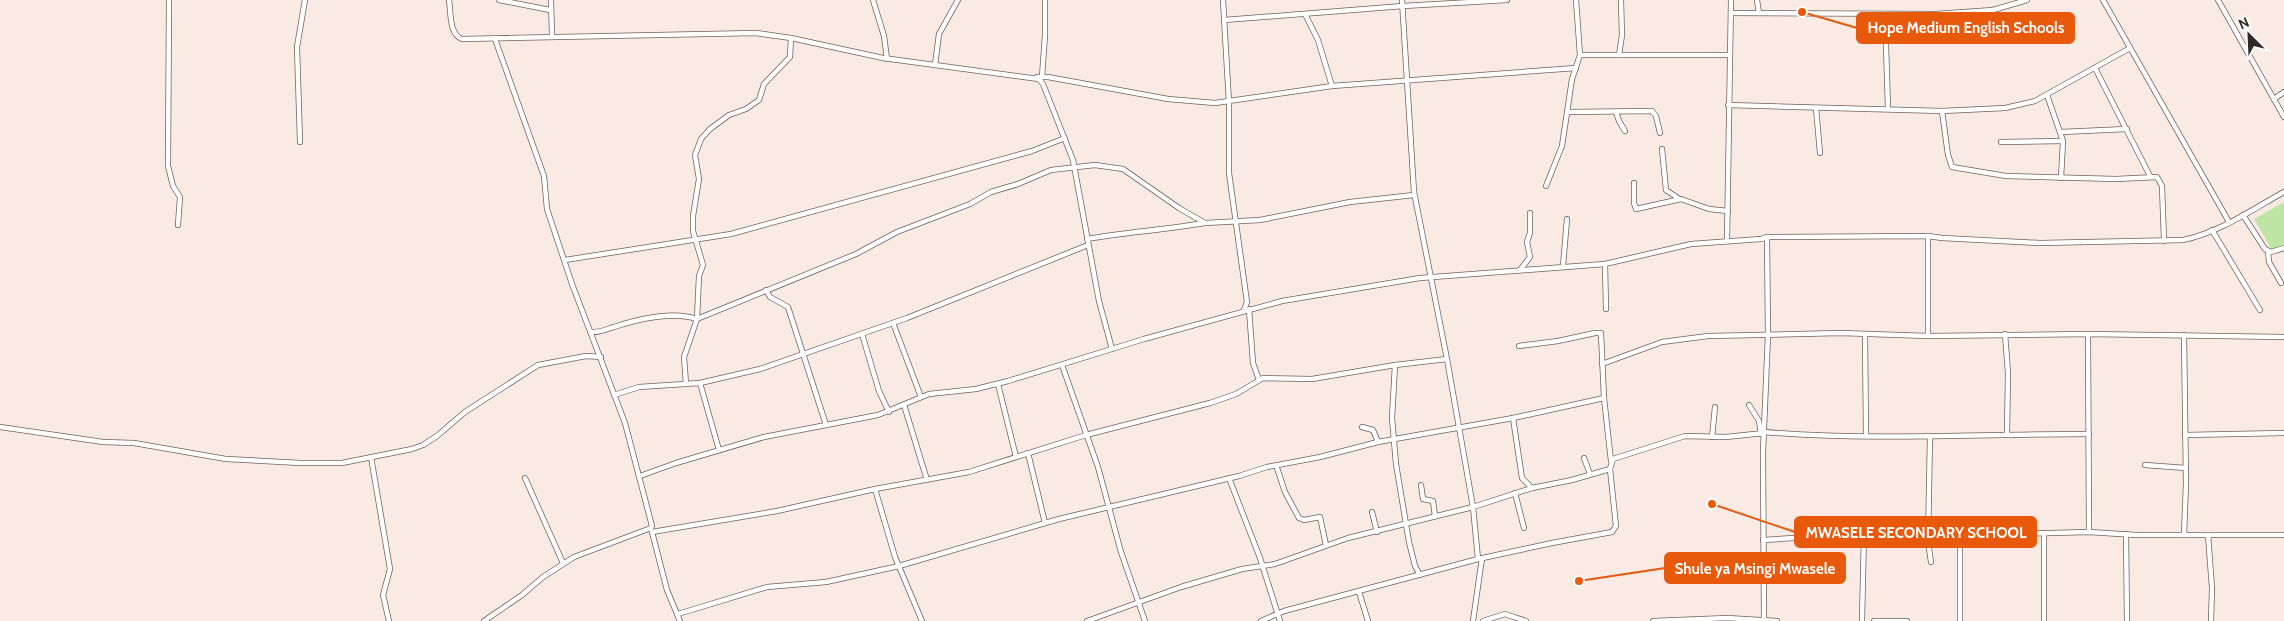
<svg xmlns="http://www.w3.org/2000/svg" width="2284" height="621" viewBox="0 0 2284 621" font-family="Cabin,sans-serif">
	<style>
		.green { fill: #bee5a4 }
		.lines { fill: none; stroke-linecap: round; stroke-linejoin: round }
		.minor-casing { stroke: #6e615b; stroke-width: 6 }
		.minor { stroke: #fff; stroke-width: 4.5 }
		.leader { fill: none; stroke: #e8590c; stroke-width: 2 }
		.callout-dot { fill: #e8590c; stroke: #fff; stroke-width: 2 }
		.callout { fill: #e8590c; stroke: #e8590c; stroke-width: 2 }
		.callout-label { font-size: 15px; text-anchor: middle; font-weight: bold; fill: #fff }
	</style>
	<rect width="100%" height="100%" fill="#f9eae3"/>
	<polygon class="green" points="2284,202 2284,244 2272,250 2254,219"/>
	<g class="lines">
		<g class="minor-casing">
			<g id="minor">
				<polyline points="169,0 168,166 173,186 180,197 178,225"/>
				<path d="M449 0C451 13 449 34 462 39L756 33 791 38 883 58 1039 79 1043 84 1073 160 1099 301 1112 349"/>
				<polyline points="499,0 550,10"/>
				<polyline points="551,0 552,36"/>
				<polyline points="873,0 884,36 887,59"/>
				<polyline points="1223,0 1229,103 1229,173 1247,302 1244,310"/>
				<polyline points="1402,0 1414,192 1447,359 1473,507 1478,559"/>
				<polyline points="1757,0 1759,13"/>
				<polyline points="2103,0 2229,222"/>
				<polyline points="2218,0 2284,117"/>
				<polyline points="1731,13 1936,14 1993,10 2027,0"/>
				<polyline points="1305,14 1318,40 1332,86"/>
				<polyline points="1885,14 1888,108"/>
				<polyline points="1224,20 1403,6 1507,0"/>
				<polyline points="1580,55 1729,55"/>
				<polyline points="1619,55 1622,35 1621,0"/>
				<polyline points="935,65 939,34 958,0"/>
				<polyline points="2095,68 2150,176"/>
				<polyline points="1037,77 1048,77 1168,99 1215,103 1332,86 1576,68"/>
				<polyline points="1042,77 1045,35 1045,0"/>
				<polyline points="2047,95 2063,141 2061,178"/>
				<polyline points="2274,99 2284,92"/>
				<polyline points="1728,105 1942,111 2005,108 2035,101 2130,48"/>
				<polyline points="1816,108 1820,153"/>
				<polyline points="1942,111 1948,155 1952,167 2006,176 2116,179 2157,177 2162,186 2164,241"/>
				<polyline points="1568,112 1652,111 1656,116 1660,133"/>
				<polyline points="1616,112 1619,121 1625,131"/>
				<polyline points="2061,132 2127,129"/>
				<polyline points="300,142 297,47 305,0"/>
				<polyline points="2001,142 2063,141"/>
				<polyline points="1662,149 1666,190 1678,198"/>
				<polyline points="1634,183 1634,203 1636,209 1681,199 1709,209 1728,211"/>
				<polyline points="1546,186 1562,146 1572,79 1580,55 1576,0"/>
				<polyline points="2243,215 2265,249 2271,252 2284,248"/>
				<polyline points="2212,230 2260,310"/>
				<path d="M1087 239C1126 232 1165 230 1204 223"/>
				<polyline points="1727,241 1731,0"/>
				<polyline points="2268,251 2269,262 2281,283"/>
				<polyline points="565,260 731,234 1032,151 1065,138"/>
				<polyline points="1605,264 1606,309"/>
				<polyline points="1563,266 1567,219"/>
				<polyline points="1520,270 1530,257 1527,242 1530,233 1530,213"/>
				<polyline points="766,290 770,297 788,307 826,425"/>
				<polyline points="1249,309 1253,363 1259,380"/>
				<polyline points="893,323 921,397"/>
				<path d="M591 332C600 333 606 329 614 327 638 319 673 311 697 319L856 254 897 232 970 204 991 192 1018 184 1051 170 1095 165 1123 169 1179 208 1205 223 1260 220 1350 202 1414 195"/>
				<polyline points="862,334 879,391 889,412"/>
				<polyline points="2005,334 2008,373 2007,434"/>
				<polyline points="2088,334 2089,532"/>
				<polyline points="1865,335 1866,435"/>
				<polyline points="1928,336 1928,236"/>
				<polyline points="1519,346 1558,341 1595,333 1601,333 1604,398 1611,461"/>
				<polyline points="1602,364 1662,342 1708,336 1841,333 1928,336 2088,334 2284,337"/>
				<polyline points="1062,365 1098,467 1121,552 1145,621"/>
				<polyline points="1395,365 1447,359"/>
				<polyline points="700,383 719,450"/>
				<polyline points="686,384 684,357 697,319 699,276 703,265 693,231 693,216 699,179 695,155 701,139 710,129 729,115 746,109 759,100 764,84 790,57 791,38"/>
				<polyline points="998,384 1016,457"/>
				<polyline points="614,395 639,387 700,383 760,369 907,318 1088,245"/>
				<polyline points="904,405 927,480"/>
				<polyline points="1749,405 1759,421 1761,434"/>
				<polyline points="1513,418 1522,478 1532,488"/>
				<polyline points="0,427 103,442 134,443 226,459 301,463 342,463 412,449 423,445 437,436 465,412 538,365 586,356 601,357"/>
				<polyline points="1362,427 1373,430 1378,442"/>
				<path d="M1764 432C1872 441 1981 434 2089 434"/>
				<polyline points="2185,435 2284,433"/>
				<polyline points="1712,437 1715,407"/>
				<polyline points="1930,437 1928,542 1931,562"/>
				<polyline points="1028,453 1045,523"/>
				<polyline points="371,457 390,569 383,595 389,621"/>
				<polyline points="1584,458 1590,474"/>
				<polyline points="1276,465 1285,492 1299,518 1304,520 1320,517 1326,545"/>
				<polyline points="2145,465 2186,468"/>
				<path d="M640 476 676 463 764 437 878 415 929 394 976 389 1008 381 1144 339 1282 301 1420 278 1605 264 1691 244 1761 239 1767 237 1928 236 1942 238 2040 243 2183 240C2219 233 2253 209 2284 192"/>
				<polyline points="525,478 563,563"/>
				<polyline points="1229,478 1260,558 1280,621"/>
				<polyline points="1421,485 1423,499 1433,501 1435,516"/>
				<polyline points="875,489 895,557 922,621"/>
				<polyline points="1515,493 1524,528"/>
				<polyline points="1372,512 1377,532"/>
				<polyline points="652,532 777,511 875,489 969,472 1086,435 1210,403 1236,394 1263,378 1312,379 1395,365 1392,418 1396,464 1409,542 1415,566 1420,575"/>
				<polyline points="652,532 667,590 680,621"/>
				<polyline points="2126,534 2127,621"/>
				<polyline points="2044,535 2044,621"/>
				<polyline points="2184,535 2186,483 2184,335"/>
				<polyline points="2208,535 2212,588 2211,621"/>
				<polyline points="1763,540 1886,532 1977,535 2089,532 2136,535 2284,535"/>
				<polyline points="1359,592 1368,621"/>
				<polyline points="678,614 767,587 826,582 899,566 1059,519 1239,476 1267,467 1320,457 1378,442 1513,418 1604,398"/>
				<polyline points="484,621 522,595 543,577 574,557 651,528 652,526 625,423 572,284 547,209 544,176 495,39"/>
				<polyline points="1087,621 1181,587 1242,569 1275,564 1348,538 1473,507 1532,488 1572,480 1610,469"/>
				<polyline points="1261,621 1284,611 1478,559 1552,543 1612,532 1616,526 1610,469 1613,459 1685,436 1726,437 1764,433"/>
				<polyline points="1473,621 1482,558"/>
				<polyline points="1483,621 1505,614 1526,621"/>
				<polyline points="1653,621 1727,618 1777,621"/>
				<polyline points="1764,621 1763,452 1768,335 1767,237"/>
				<polyline points="1862,621 1864,533"/>
				<polyline points="1874,621 1907,621"/>
				<polyline points="1960,621 1960,534"/>
			</g>
		</g>
		<use href="#minor" class="minor"/>
	</g>
	<path class="leader" d="M1802 12L1857 28M1712 504L1795 532M1579 581L1665 568"/>
	<g class="callout-dot">
		<circle cx="1802" cy="12" r="5"/>
		<circle cx="1712" cy="504" r="5"/>
		<circle cx="1579" cy="581" r="5"/>
	</g>
	<g class="callout">
		<rect x="1857" y="13" width="217" height="30" rx="5"/>
		<rect x="1795" y="517" width="241" height="30" rx="5"/>
		<rect x="1665" y="553" width="180" height="30" rx="5"/>
	</g>
	<g class="callout-label">
		<text x="1966" y="33">Hope Medium English Schools</text>
		<text x="1916" y="538">MWASELE SECONDARY SCHOOL</text>
		<text x="1755" y="574">Shule ya Msingi Mwasele</text>
	</g>
	<g transform="translate(2249 35) rotate(336)" stroke="#ffffff" stroke-width="4" paint-order="stroke">
	<path d="M0-4L9 19L0 12L-9 19Z" fill="#2e2826"/>
	<text y="-8" font-size="14" font-weight="bold" text-anchor="middle" fill="#2e2826">N</text>
	</g>
</svg>
